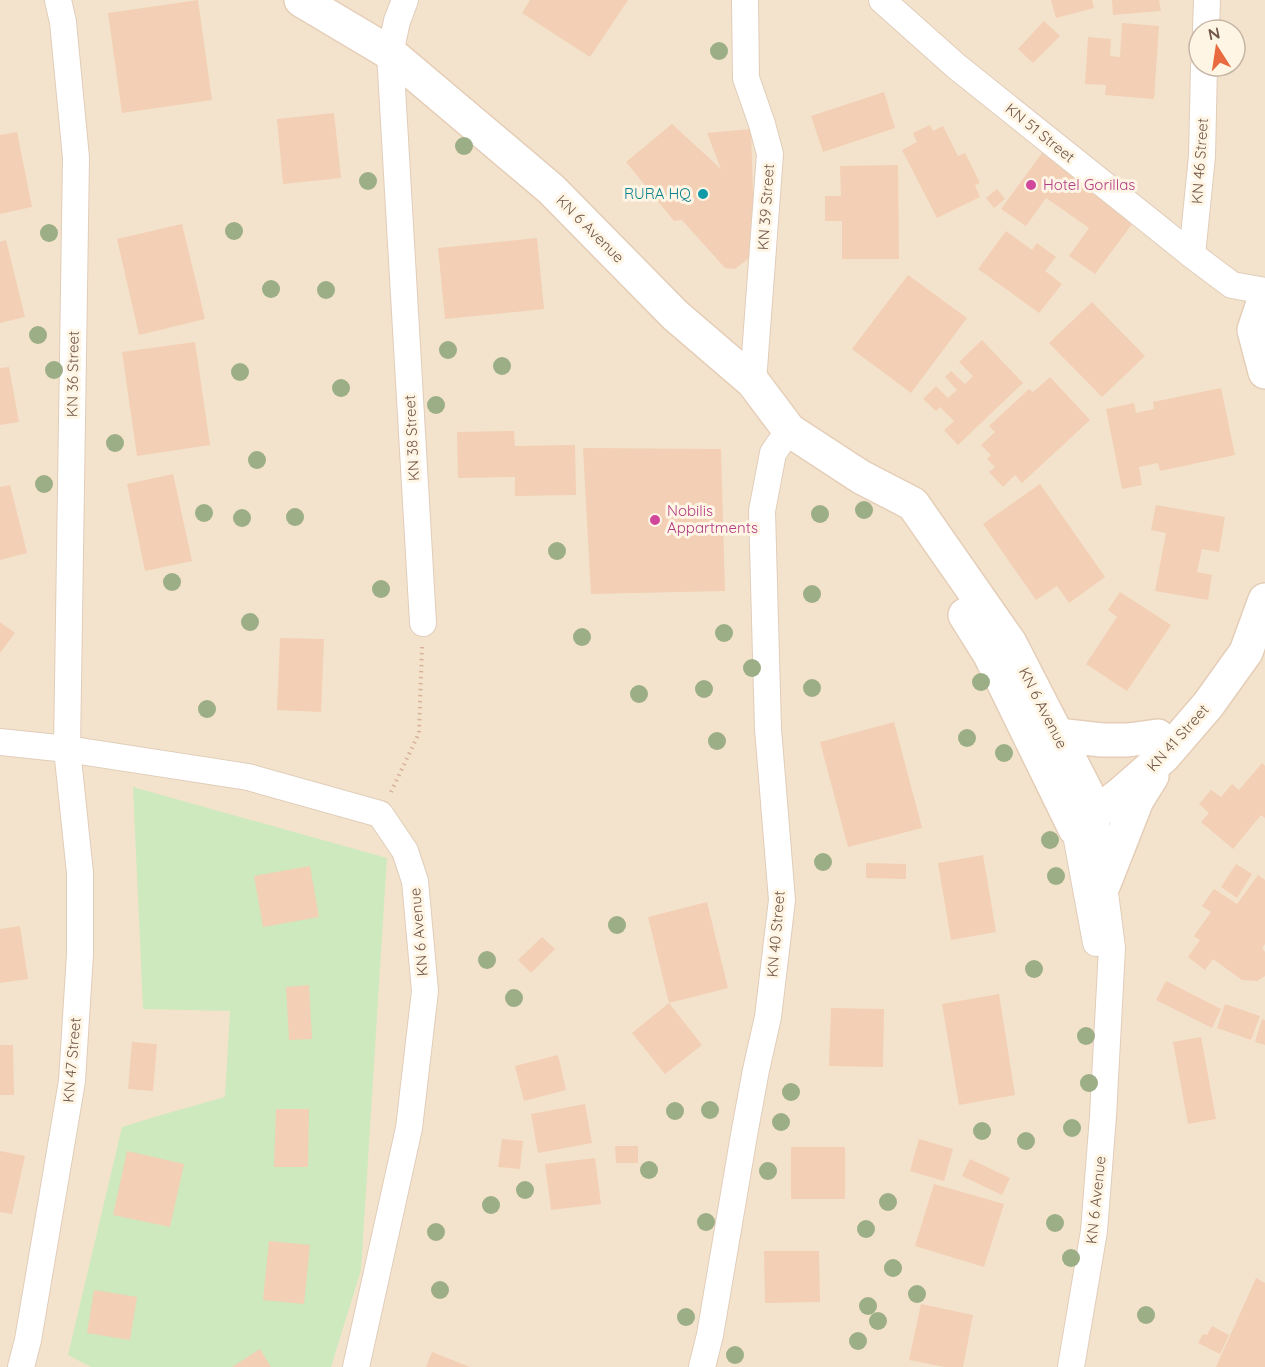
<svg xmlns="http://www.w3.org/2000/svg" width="1265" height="1367" viewBox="0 0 1265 1367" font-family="Quicksand,sans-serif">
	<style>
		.residential { fill: #f4e3cc; fill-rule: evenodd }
		.green { fill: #cee9bd }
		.building { fill: #f2cfb5 }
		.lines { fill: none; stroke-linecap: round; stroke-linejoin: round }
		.street-casing { stroke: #e0cdba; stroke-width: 28 }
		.secondary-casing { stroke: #e5ceb8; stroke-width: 36 }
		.path { stroke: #d6b299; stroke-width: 4; stroke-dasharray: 1.5 4.5; stroke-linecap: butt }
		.street { stroke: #fff; stroke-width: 26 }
		.secondary { stroke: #fff; stroke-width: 33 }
		.tree { fill: #9cae86 }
		.hotel-dot { fill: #d1479c; stroke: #fff5e4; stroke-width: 2 }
		.culture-dot { fill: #0f9aa8; stroke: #fff5e4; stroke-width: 2 }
		.labels { text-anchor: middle; stroke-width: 6; stroke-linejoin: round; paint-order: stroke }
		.street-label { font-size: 15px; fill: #725746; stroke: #fff5e4 }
		.hotel-label { font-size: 15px; fill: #b23c85; stroke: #fff5e4; text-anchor: start }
		.culture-label { font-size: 15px; fill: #0d838f; stroke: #fff5e4; text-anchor: end }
	</style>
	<rect width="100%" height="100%" fill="#fcf1de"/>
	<path class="residential" d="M0 0H1265V1367H0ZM1199 30H1235V66H1199Z"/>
	<polygon class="green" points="133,787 387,858 361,1270 331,1367 91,1367 68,1355 122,1127 161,1115 225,1097 230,1011 143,1009"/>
	<g class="building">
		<polygon points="198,0 212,100 122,113 108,13"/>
		<polygon points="530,0 628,0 590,57 522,13"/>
		<polygon points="1051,0 1092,0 1094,8 1056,18"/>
		<polygon points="1112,0 1159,0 1161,11 1113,15"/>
		<polygon points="1044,21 1060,36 1033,63 1018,49"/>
		<polygon points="1122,23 1159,26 1154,99 1105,95 1106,85 1085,84 1088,37 1111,39 1110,56 1120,57"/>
		<polygon points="884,92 895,128 823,152 811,116"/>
		<polygon points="334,113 341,178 283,184 277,119"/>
		<polygon points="672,124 721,169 707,133 751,129 754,227 749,245 749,258 735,269 725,268 682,220 674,221 626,162"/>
		<polygon points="930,125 933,131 943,126 958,156 965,153 980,183 975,185 980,197 937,218 902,150 917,142 913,133"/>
		<polygon points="17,132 32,207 0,214 0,135"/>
		<polygon points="1042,153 1135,220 1095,274 1069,256 1089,228 1046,198 1026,226 1001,209"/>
		<polygon points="898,165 899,259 842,259 842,221 825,221 825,196 841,196 840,166"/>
		<polygon points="997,189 1005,199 994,208 986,198"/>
		<polygon points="182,224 205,319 139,335 117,239"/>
		<polygon points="1006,231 1032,250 1037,243 1056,257 1045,271 1062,284 1039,313 978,269"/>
		<polygon points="537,238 544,309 445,319 438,248"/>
		<polygon points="6,240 25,317 0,323 0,242"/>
		<polygon points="908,275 967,318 911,393 852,349"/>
		<polygon points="1092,302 1145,356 1102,397 1049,343"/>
		<polygon points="982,340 1023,383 958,445 944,430 954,421 940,407 936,411 923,399 936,386 948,398 957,390 945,377 951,371 965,384 973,376 959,362"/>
		<polygon points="195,342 210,445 137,456 122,352"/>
		<polygon points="9,367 19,422 0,425 0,368"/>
		<polygon points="1050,377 1090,420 1022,483 1015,475 1003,487 989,472 995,467 987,459 991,455 981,445 995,432 989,426 1029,389 1033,392"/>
		<polygon points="1221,388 1235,455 1160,471 1158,463 1139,467 1142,485 1122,489 1106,409 1134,403 1136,413 1154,409 1153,402"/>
		<polygon points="514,431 515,446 575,445 576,495 515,496 515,477 458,478 457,432"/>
		<polygon points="583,448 721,449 725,591 591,594"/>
		<polygon points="173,474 192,561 145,571 127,484"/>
		<polygon points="1040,484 1105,577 1069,603 1057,586 1036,600 983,524"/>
		<polygon points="10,485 27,553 0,560 0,487"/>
		<polygon points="1156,505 1225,517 1219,552 1202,549 1197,572 1212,575 1208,600 1155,591 1166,533 1151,530"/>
		<polygon points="1120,592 1171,625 1127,691 1086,664 1117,617 1108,610"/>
		<polygon points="0,622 15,633 0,653"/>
		<polygon points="280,638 324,639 321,712 277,710"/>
		<polygon points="894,722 922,828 848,847 820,742"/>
		<polygon points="1262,763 1265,766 1265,818 1261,815 1233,849 1201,822 1209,813 1199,804 1211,790 1221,797 1232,784 1239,790"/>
		<polygon points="983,855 996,932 951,940 938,863"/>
		<polygon points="866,863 906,864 906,879 866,878"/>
		<polygon points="1236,864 1252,874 1237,898 1221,887"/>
		<polygon points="310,866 319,917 263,927 254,876"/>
		<polygon points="1258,875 1265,880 1265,944 1262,948 1265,952 1265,976 1257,981 1242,980 1213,959 1205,970 1188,957 1200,940 1194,936 1211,912 1202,906 1214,889 1237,904"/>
		<polygon points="707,902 728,988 669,1003 702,1045 665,1074 632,1033 669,1003 648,917"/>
		<polygon points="20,926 28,979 0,983 0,929"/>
		<polygon points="542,937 555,949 531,973 518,960"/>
		<polygon points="1166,981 1221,1009 1212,1028 1156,1000"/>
		<polygon points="309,985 312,1039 289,1040 286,987"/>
		<polygon points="999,994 1015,1095 959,1105 942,1004"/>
		<polygon points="1225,1004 1260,1016 1251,1040 1217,1028"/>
		<polygon points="831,1008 884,1009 883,1067 829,1066"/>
		<polygon points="1262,1019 1265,1020 1265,1045 1255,1042"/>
		<polygon points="1201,1037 1216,1119 1188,1124 1173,1042"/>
		<polygon points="132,1042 157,1044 153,1091 128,1089"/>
		<polygon points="0,1045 13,1045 14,1095 0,1095"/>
		<polygon points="558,1055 566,1090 524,1101 515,1066"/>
		<polygon points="585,1104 592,1143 538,1153 531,1114"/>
		<polygon points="276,1109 309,1109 308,1167 274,1167"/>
		<polygon points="502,1139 523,1141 520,1169 498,1167"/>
		<polygon points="919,1139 953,1149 944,1181 910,1171"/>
		<polygon points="615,1146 638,1146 638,1163 616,1163"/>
		<rect x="791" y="1147" width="54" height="52"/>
		<polygon points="0,1151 25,1156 12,1214 0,1212"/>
		<polygon points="127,1151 184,1164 170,1227 113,1215"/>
		<polygon points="595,1158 601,1204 551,1210 545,1164"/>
		<polygon points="970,1159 1010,1178 1002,1195 962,1176"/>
		<polygon points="934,1184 1004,1204 984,1267 915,1246"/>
		<polygon points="269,1241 310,1245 304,1304 263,1300"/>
		<polygon points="764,1251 819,1251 820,1302 765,1303"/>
		<polygon points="1256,1278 1265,1283 1265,1367 1216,1367"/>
		<polygon points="94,1290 137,1297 130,1340 87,1333"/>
		<polygon points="921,1304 973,1315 963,1367 945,1367 909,1360"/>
		<polygon points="1212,1326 1229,1335 1220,1354 1198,1343 1203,1334 1207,1335"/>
		<polygon points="260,1349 271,1367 232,1367"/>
		<polygon points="432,1352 470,1367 426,1367"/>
	</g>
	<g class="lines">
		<g class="street-casing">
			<g id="street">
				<polyline points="405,0 397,21 390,53 423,623"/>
				<polyline points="745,0 746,78 762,124 770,154 753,382"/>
				<polyline points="882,0 956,66 1192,255 1232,285 1265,291"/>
				<polyline points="1206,30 1207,0"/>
				<polyline points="1192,255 1202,156 1204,66"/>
				<polyline points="0,742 67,749 248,777 380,814 405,851 415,881 425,991 409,1128 356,1367"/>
				<polyline points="1075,829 1096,943"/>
				<polyline points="21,1367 28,1340 72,1081 80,954 80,873 67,749 76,158 63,22 58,0"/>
				<polyline points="702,1367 710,1335 744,1135 756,1070 768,1017 782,900 768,729 762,511 773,453 789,430"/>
				<polyline points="1071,1367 1094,1231 1103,1116 1112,948 1095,815"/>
			</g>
		</g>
		<g class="secondary-casing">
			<g id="secondary">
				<polyline points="301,0 390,53 551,189 675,315 753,382 789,430 861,477 913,504 1010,643 1086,791 1095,815"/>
				<polyline points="1265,297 1254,330 1265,372"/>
				<polyline points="965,615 990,655 1075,829 1123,792 1164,756 1208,705 1246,652 1265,600"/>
				<polyline points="1057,735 1102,740 1128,740 1158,736"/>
				<polyline points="1104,884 1137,800 1152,776"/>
			</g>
		</g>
		<polyline class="path" points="391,792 419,733 422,647"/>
		<use href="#street" class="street"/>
		<use href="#secondary" class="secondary"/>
	</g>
	<g class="tree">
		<circle cx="719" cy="51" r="9"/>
		<circle cx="464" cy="146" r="9"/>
		<circle cx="368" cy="181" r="9"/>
		<circle cx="234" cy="231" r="9"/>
		<circle cx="49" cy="233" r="9"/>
		<circle cx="271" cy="289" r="9"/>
		<circle cx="326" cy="290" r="9"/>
		<circle cx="38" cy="335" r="9"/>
		<circle cx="448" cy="350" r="9"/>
		<circle cx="502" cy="366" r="9"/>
		<circle cx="54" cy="370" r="9"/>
		<circle cx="240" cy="372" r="9"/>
		<circle cx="341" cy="388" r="9"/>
		<circle cx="436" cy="405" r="9"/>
		<circle cx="115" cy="443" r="9"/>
		<circle cx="257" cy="460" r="9"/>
		<circle cx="44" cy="484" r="9"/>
		<circle cx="864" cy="510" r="9"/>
		<circle cx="204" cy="513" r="9"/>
		<circle cx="820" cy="514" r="9"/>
		<circle cx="295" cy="517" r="9"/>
		<circle cx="242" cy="518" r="9"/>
		<circle cx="557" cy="551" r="9"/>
		<circle cx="172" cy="582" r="9"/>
		<circle cx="381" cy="589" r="9"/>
		<circle cx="812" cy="594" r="9"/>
		<circle cx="250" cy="622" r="9"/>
		<circle cx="724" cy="633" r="9"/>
		<circle cx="582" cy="637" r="9"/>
		<circle cx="752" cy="668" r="9"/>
		<circle cx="981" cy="682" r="9"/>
		<circle cx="812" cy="688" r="9"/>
		<circle cx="704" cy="689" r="9"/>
		<circle cx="639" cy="694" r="9"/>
		<circle cx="207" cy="709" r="9"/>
		<circle cx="967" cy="738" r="9"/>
		<circle cx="717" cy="741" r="9"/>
		<circle cx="1004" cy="753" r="9"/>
		<circle cx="1050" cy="840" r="9"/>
		<circle cx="823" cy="862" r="9"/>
		<circle cx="1056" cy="876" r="9"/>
		<circle cx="617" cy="925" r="9"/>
		<circle cx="487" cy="960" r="9"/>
		<circle cx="1034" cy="969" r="9"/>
		<circle cx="514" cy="998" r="9"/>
		<circle cx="1086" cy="1036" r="9"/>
		<circle cx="1089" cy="1083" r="9"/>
		<circle cx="791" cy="1092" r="9"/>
		<circle cx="710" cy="1110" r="9"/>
		<circle cx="675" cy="1111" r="9"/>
		<circle cx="781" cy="1122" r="9"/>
		<circle cx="1072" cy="1128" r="9"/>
		<circle cx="982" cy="1131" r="9"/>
		<circle cx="1026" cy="1141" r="9"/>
		<circle cx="649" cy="1170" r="9"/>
		<circle cx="768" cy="1171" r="9"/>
		<circle cx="525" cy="1190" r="9"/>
		<circle cx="888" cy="1202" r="9"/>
		<circle cx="491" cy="1205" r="9"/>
		<circle cx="706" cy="1222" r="9"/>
		<circle cx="1055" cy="1223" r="9"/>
		<circle cx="866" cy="1229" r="9"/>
		<circle cx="436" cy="1232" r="9"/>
		<circle cx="1071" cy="1258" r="9"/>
		<circle cx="893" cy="1268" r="9"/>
		<circle cx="440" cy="1290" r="9"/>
		<circle cx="917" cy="1294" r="9"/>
		<circle cx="868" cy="1306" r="9"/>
		<circle cx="1146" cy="1315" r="9"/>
		<circle cx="686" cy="1317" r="9"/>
		<circle cx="878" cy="1321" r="9"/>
		<circle cx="858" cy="1341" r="9"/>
		<circle cx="735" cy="1355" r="9"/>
	</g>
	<g class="hotel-dot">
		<circle cx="1031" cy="185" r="6"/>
		<circle cx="655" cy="520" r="6"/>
	</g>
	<circle class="culture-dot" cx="703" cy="194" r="6"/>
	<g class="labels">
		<g class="street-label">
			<text transform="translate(1040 133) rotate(39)" y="5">KN 51 Street</text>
			<text transform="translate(1200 161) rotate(-86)" y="5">KN 46 Street</text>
			<text transform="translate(766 207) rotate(-86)" y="5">KN 39 Street</text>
			<text transform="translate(590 229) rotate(45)" y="5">KN 6 Avenue</text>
			<text transform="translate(73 374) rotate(-89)" y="5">KN 36 Street</text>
			<text transform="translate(412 438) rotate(-93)" y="5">KN 38 Street</text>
			<text transform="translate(1043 708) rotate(63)" y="5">KN 6 Avenue</text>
			<text transform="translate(1178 738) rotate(-48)" y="5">KN 41 Street</text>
			<text transform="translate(419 932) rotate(-95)" y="5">KN 6 Avenue</text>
			<text transform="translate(776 934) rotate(-85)" y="5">KN 40 Street</text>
			<text transform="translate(72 1060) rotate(-85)" y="5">KN 47 Street</text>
			<text transform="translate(1096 1200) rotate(-84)" y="5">KN 6 Avenue</text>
		</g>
		<g class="hotel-label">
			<text x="1043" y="190">Hotel Gorillas</text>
			<text x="667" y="516">Nobilis<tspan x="667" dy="17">Appartments</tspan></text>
		</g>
		<g class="culture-label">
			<text x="691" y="199">RURA HQ</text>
		</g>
	</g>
	<g transform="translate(1217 48) rotate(348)"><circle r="28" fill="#fff5e4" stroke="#c7b6a5" stroke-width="1.5"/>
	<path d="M0-4.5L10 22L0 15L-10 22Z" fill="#e96a40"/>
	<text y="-9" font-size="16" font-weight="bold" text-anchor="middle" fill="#725746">N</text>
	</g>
</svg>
